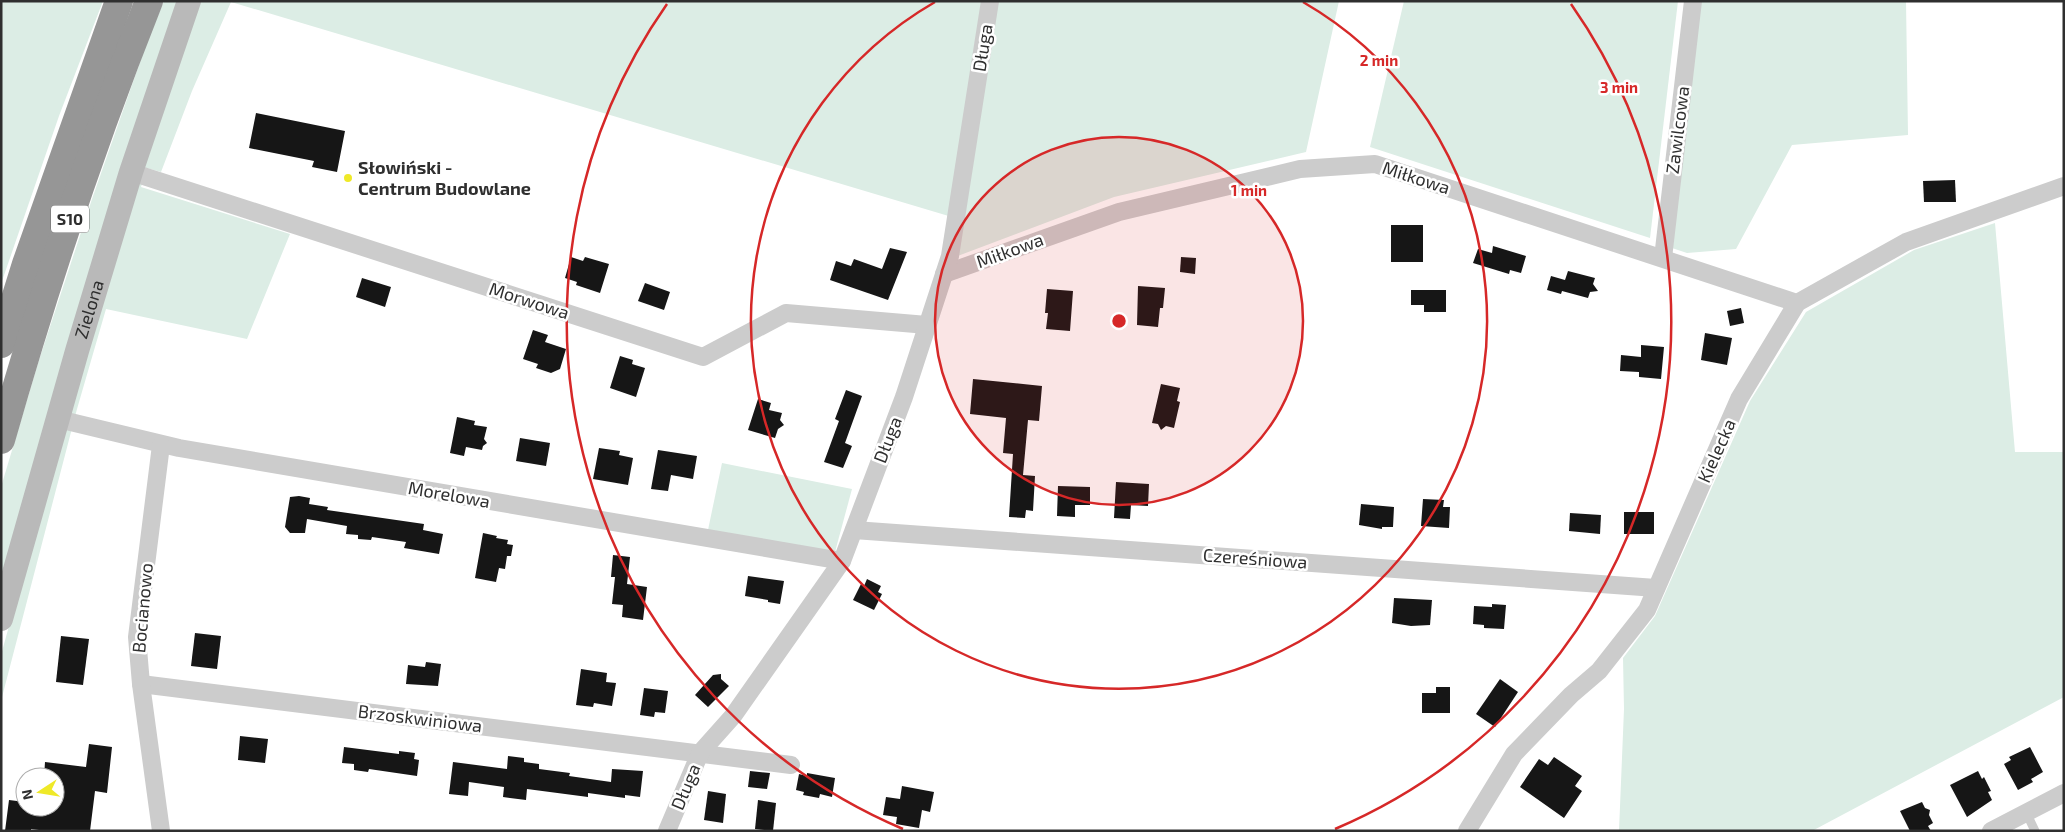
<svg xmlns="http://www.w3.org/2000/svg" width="2065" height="832" viewBox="0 0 2065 832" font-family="'Exo 2',sans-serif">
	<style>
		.green { fill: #dcede5 }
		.building { fill: #161616 }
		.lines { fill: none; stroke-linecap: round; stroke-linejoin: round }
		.lane { stroke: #ccc; stroke-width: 9 }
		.street { stroke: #ccc; stroke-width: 18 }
		.secondary { stroke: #b9b9b9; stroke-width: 24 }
		.highway { stroke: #969696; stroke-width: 28 }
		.ring { fill: none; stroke: #d62828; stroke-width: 2.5 }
		.poi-dot { fill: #efe928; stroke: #fff; stroke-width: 2 }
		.labels { text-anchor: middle; stroke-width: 5; stroke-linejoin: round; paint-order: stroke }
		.shield { fill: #fff; stroke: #6d6d6d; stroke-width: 1 }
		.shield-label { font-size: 16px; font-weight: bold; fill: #2f2f2f }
		.street-label { font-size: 18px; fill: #2f2f2f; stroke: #fff }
		.poi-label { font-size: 18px; font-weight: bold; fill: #2f2f2f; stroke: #fff; text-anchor: start }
		.centre { fill: #d62828; stroke: #fff; stroke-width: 2.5 }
		.ring-label { font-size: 15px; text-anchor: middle; font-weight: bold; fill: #d62828; stroke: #fff; stroke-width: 5; stroke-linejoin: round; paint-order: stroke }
	</style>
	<rect width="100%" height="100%" fill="#fff"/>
	<g class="green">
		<polygon points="1,1 103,1 59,116 1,284"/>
		<polygon points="164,1 183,1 1,592 1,487 39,360 92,199 147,42"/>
		<polygon points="201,1 1339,1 1306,152 1114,197 955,257 962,220 231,2 192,91 161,172 147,168 141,187 290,234 247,339 106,309 77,409 1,701 1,655 71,401 144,160"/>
		<polygon points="1404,1 1678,1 1650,238 1370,147"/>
		<polygon points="1700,1 1906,1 1908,135 1792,145 1736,249 1687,253 1672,248"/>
		<polygon points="1995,223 2015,452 2064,452 2064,697 1812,831 1619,831 1624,709 1623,658 1655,616 1750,401 1806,312 1914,250"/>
		<polygon points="722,463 852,489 835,552 708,530"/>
	</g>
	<g class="building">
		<polygon points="256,113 345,131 337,172 312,167 314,161 249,148"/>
		<polygon points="1955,180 1956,202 1924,202 1923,181"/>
		<rect x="1391" y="225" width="32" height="37"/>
		<polygon points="1493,246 1526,256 1521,273 1510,270 1509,274 1473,263 1478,249 1492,253"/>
		<polygon points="890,248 907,252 888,300 830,280 836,261 851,266 854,259 882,269"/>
		<polygon points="571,257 583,261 585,257 609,264 600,293 576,285 577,282 565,278"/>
		<polygon points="1181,257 1196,258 1195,274 1180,272"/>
		<polygon points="1568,271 1595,278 1593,284 1598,291 1590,292 1588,298 1562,291 1561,294 1547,290 1551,276 1565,280"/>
		<polygon points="362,278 391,287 385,307 356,297"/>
		<polygon points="645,283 670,292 664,310 638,301"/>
		<polygon points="1138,286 1165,288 1163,308 1160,308 1158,327 1137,325"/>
		<polygon points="1047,289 1073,291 1070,331 1046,329 1048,313 1045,313"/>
		<polygon points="1411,290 1446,290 1446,312 1424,312 1424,305 1411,305"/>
		<polygon points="1741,308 1744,323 1730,326 1727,311"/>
		<polygon points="533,330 548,335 545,342 566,349 560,369 551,373 536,368 538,364 523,359"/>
		<polygon points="1705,333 1732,338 1727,365 1701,360"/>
		<polygon points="1641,345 1664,347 1661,379 1639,377 1639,372 1620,371 1621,355 1641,357"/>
		<polygon points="620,356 633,360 632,364 645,368 636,397 610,388"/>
		<polygon points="973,379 1042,386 1039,421 1028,420 1023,475 1035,476 1033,511 1026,510 1025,518 1009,517 1013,454 1003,453 1006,418 970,414"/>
		<polygon points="1161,384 1180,388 1177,401 1180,402 1174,428 1166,426 1161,430 1158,424 1152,423"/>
		<polygon points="846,390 862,396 845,443 852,446 843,468 824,462 839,421 835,419"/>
		<polygon points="758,399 771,403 769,410 782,413 780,420 784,425 778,429 775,438 748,430"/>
		<polygon points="457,417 475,421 474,425 487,427 484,439 487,443 483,446 482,450 466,447 464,456 450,453"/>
		<polygon points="520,438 550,443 546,466 516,461"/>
		<polygon points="599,448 620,451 619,455 633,458 628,485 593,479"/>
		<polygon points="658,450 697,456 693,479 671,475 668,491 651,489"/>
		<polygon points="1116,482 1149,484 1148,506 1131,505 1130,519 1114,518"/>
		<polygon points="1058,486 1090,487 1090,505 1075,505 1075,517 1057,516"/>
		<polygon points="299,496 310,498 309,504 328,507 327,510 424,524 423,530 443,534 439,554 404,548 406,542 372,537 371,540 358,539 358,535 346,534 347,526 307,519 305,533 290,533 285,527 290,497"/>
		<polygon points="1423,499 1444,500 1443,507 1450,507 1449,528 1421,526"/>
		<polygon points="1361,504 1394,507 1393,527 1382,527 1382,529 1359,525"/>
		<rect x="1624" y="512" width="30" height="22"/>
		<polygon points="1570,513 1601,515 1600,534 1569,531"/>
		<polygon points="483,533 497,536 496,538 508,540 507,544 513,545 511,556 507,556 505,569 499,568 496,582 475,578"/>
		<polygon points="613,555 630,557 627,584 647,587 643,620 622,617 623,605 612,604 615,577 611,577"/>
		<polygon points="748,576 784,581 780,604 768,602 768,600 745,596"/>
		<polygon points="867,579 881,586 878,592 882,594 874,610 853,600 861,584 864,586"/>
		<polygon points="1394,598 1432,600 1430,625 1411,626 1392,623"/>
		<polygon points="1492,604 1506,605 1504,629 1484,628 1484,625 1473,624 1474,606 1492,607"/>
		<polygon points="195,633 221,636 217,669 191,666"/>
		<polygon points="61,636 89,639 83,685 56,682"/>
		<polygon points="426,662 441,664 438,686 406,684 408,665 425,667"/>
		<polygon points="581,669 607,673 606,682 616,683 612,706 594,703 593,707 576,705"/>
		<polygon points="721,674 721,679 729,686 708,707 695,695 713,675"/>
		<polygon points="1500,679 1518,692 1495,727 1476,714"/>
		<polygon points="1436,687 1450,687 1450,713 1422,713 1422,693 1436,693"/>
		<polygon points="644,688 668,691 665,713 655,712 654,717 640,715"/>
		<polygon points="240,736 268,739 265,763 238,760"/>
		<polygon points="89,744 112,747 107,793 95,791 90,831 47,831 31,829 31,831 5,831 9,800 25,802 25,807 55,807 55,777 44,777 45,762 86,767"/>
		<polygon points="344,747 399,754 399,751 415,753 414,759 419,760 417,776 369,769 368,772 354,770 354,764 342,763"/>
		<polygon points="2030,747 2043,772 2031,779 2033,782 2018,790 2004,764 2011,760 2009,757"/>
		<polygon points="508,756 524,758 524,762 539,764 539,769 570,773 569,776 611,782 612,769 643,771 640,797 625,795 625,798 588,793 588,797 527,789 526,800 503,797 504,787 469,782 468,796 449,794 453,762 507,769"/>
		<polygon points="1554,757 1582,776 1575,786 1582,791 1564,818 1520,787 1539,759 1548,765"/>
		<polygon points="750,771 770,773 767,789 748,787"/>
		<polygon points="1978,771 1982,779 1984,777 1991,791 1988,792 1992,800 1967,817 1950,785"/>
		<polygon points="807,773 835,778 832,797 820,794 819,798 803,795 804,792 796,790 799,774 807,776"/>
		<polygon points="902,786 934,792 930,812 922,810 919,828 896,824 897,817 883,815 886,797 900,799"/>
		<polygon points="708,791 726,794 723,823 704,820"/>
		<polygon points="758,800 776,803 773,831 755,829"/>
		<polygon points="1922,802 1925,808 1930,810 1929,815 1933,823 1928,826 1931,831 1910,831 1900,811"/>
	</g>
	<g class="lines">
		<polyline class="lane" points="2026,812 2035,831"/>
		<g class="street">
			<polyline points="131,172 703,357 786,313 927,325"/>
			<polyline points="1663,258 1693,1"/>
			<polyline points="944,274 1119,212 1300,169 1375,164 1797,303"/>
			<polyline points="58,419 179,448 842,561"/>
			<polyline points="854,530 1656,588"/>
			<polyline points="141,684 791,765"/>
			<polyline points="161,831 141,684 137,637 161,445"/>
			<polyline points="667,831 700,753 733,716 842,561 904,397 950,256 990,1"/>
			<polyline points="1467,831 1514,754 1571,695 1599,671 1647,610 1739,399 1797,303 1906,242 2064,186"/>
			<polyline points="1991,831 2064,793"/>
		</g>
		<path class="secondary" id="s1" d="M1 619 77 351 131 172 189 1"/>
		<g class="highway">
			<polyline points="1,344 26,264 119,1"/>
			<path d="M1 440C43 292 92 144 149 1"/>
		</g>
	</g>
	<circle cx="1119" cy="321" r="184" fill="#d62828" fill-opacity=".12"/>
	<g class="ring">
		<circle cx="1119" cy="321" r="184"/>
		<path d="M1303 2A368 368 0 1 1 935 2"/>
		<path d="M903 829A552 552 0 0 1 667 4M1571 4A552 552 0 0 1 1335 829"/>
	</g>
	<circle class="poi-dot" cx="348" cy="178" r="5"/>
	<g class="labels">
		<rect class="shield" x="51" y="205.5" width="38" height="27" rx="4"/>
		<g class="shield-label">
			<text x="70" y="225">S10</text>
		</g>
		<g class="street-label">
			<text transform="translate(983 48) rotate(-81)" y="6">Długa</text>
			<text transform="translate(1678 130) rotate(-83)" y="6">Zawilcowa</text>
			<text transform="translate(1416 178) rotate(18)" y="6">Miłkowa</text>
			<text transform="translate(1010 251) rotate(-20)" y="6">Miłkowa</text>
			<text transform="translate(529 301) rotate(18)" y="6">Morwowa</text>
			<text dy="6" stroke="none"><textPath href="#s1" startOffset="322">Zielona</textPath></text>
			<text transform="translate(888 440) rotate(-69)" y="6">Długa</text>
			<text transform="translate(1717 451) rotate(-66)" y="6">Kielecka</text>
			<text transform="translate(449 495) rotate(10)" y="6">Morelowa</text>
			<text transform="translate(1255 559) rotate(4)" y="6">Czereśniowa</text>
			<text transform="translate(143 608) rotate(-85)" y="6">Bocianowo</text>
			<text transform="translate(420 719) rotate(7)" y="6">Brzoskwiniowa</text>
			<text transform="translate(686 787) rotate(-67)" y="6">Długa</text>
		</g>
		<g class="poi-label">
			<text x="358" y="174">Słowiński -<tspan x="358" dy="21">Centrum Budowlane</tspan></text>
		</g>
	</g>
	<circle cx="1119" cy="321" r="8" class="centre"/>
	<g class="ring-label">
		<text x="1379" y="66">2 min</text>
		<text x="1619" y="93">3 min</text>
		<text x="1249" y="196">1 min</text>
	</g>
	<rect width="2065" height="832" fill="none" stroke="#2f2f2f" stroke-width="5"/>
	<g transform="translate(40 792) rotate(258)"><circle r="24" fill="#ffffff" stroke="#acacac"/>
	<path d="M0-4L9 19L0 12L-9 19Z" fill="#efe928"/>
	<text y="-8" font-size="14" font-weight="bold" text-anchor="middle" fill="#2f2f2f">N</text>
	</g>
</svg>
